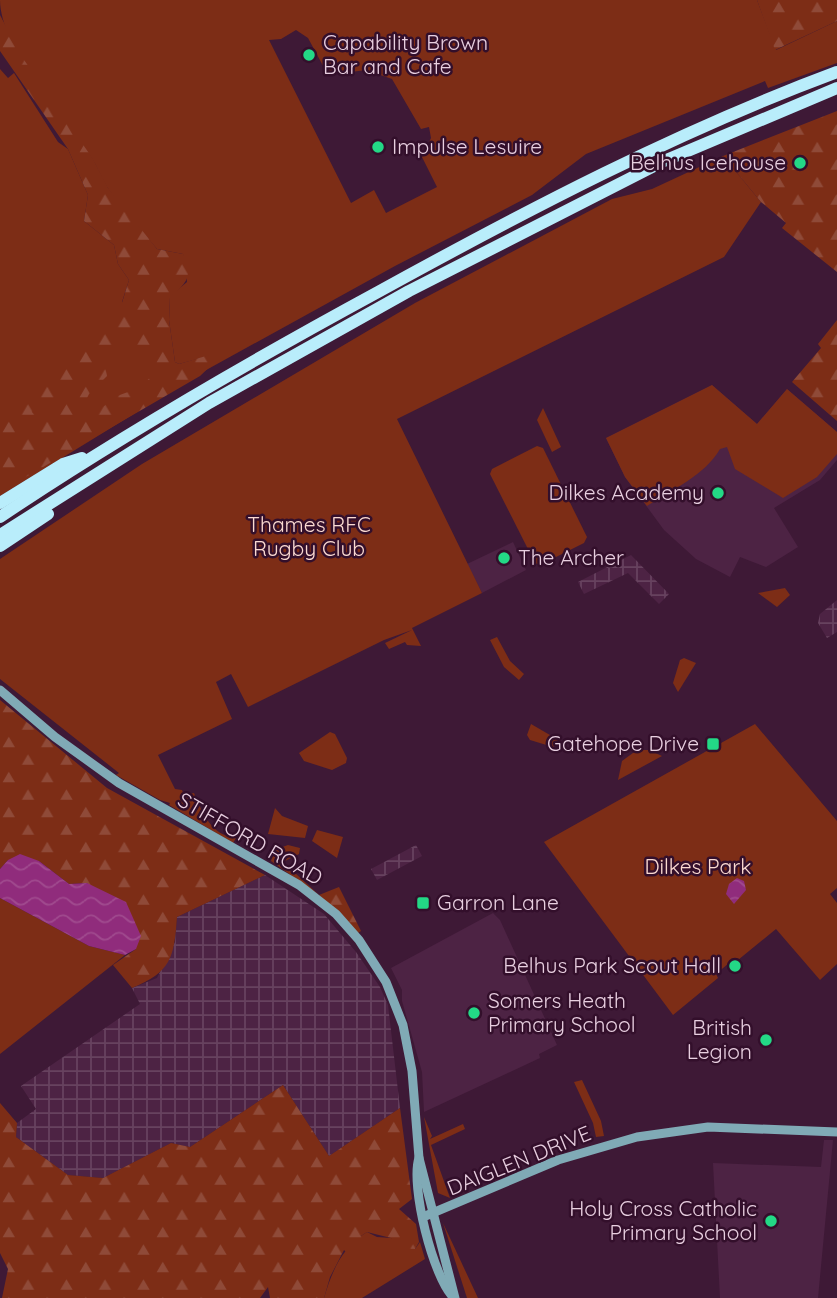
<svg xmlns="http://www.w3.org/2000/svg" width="837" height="1298" viewBox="0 0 837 1298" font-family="Quicksand,sans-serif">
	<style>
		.built { fill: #4d2344 }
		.industrial { fill: url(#industrial-grid) }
		.green { fill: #7d2d16; fill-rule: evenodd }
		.forest { fill: url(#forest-firs); fill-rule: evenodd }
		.water { fill: url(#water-waves) }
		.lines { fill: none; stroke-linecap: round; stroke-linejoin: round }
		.secondary { stroke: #80aab6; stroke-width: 9 }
		.highway { stroke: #b9edfb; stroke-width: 12 }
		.poi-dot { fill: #23d886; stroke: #330f2b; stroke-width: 2.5 }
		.labels { text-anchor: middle; stroke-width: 5; stroke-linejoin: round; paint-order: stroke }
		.poi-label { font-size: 21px; fill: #e8cfe0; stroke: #330f2b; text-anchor: end }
		.park-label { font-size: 21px; fill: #fbdad1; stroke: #330f2b }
		.street-label { font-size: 21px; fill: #e8cfe0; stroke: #330f2b }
	</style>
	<defs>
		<pattern id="industrial-grid" width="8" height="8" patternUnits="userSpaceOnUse" patternTransform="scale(1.75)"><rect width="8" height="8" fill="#4d2344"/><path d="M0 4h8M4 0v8" fill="none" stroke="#67425f"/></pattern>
		<pattern id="forest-firs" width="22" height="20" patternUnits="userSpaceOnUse" patternTransform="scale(1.75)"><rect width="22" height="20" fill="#7d2d16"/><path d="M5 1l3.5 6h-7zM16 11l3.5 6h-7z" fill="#8f4a38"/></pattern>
		<pattern id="water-waves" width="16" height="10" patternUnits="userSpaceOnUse" patternTransform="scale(1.75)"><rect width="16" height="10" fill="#902c7c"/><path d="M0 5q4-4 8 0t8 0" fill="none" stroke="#a04a8e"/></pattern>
	</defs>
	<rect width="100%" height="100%" fill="#3e1936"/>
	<g class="built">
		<polygon points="712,385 757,424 787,389 837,432 837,460 820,480 774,508 798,547 766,567 740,557 730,577 696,559 664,530 625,477 606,438"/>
		<polygon points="513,542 526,570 482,593 467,564"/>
		<polygon points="493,913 500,920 557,1045 539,1054 540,1058 424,1112 422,1072 402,1001 402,990 391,968"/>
		<polygon points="824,1140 833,1140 818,1298 720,1298 713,1163 821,1167"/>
	</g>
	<g class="industrial">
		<polygon points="631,555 669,594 659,604 628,573 584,594 578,582"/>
		<polygon points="837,600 837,632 827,638 818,623 820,614"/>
		<polygon points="416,845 422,856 377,880 371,869"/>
		<polygon points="265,875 324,914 356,952 380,987 388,1005 400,1108 329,1156 283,1085 190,1147 171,1143 103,1178 68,1175 16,1137 17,1123 36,1109 21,1086 140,1004 132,988 157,978 175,942 177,917"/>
	</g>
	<g class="green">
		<path d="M0 0H757L776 50 837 21V63L768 88 765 81 586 154 532 195 395 266 199 374 0 496V69L8 78 14 73 58 142 68 149 88 195 84 221 114 245 118 264 129 280 122 302 173 374 212 355 179 364 175 362 169 320 170 296 187 282 183 254 157 249C141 230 124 211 109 190 102 180 98 167 91 157 64 118 0 47 0 0ZM296 30 308 38 328 75 366 70 392 79 421 129 429 127 431 138 422 157 437 187 386 213 374 190 351 203 269 40 281 39Z"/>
		<path d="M723 156 761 202 724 257 397 419 482 593 412 628 421 646 407 645 405 642 389 649 385 643 412 630 384 640 248 707 231 674 216 682 232 719 158 755 175 789 182 790 184 795 194 793C203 814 211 835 236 838L233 843 169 805 170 803 160 800 116 775 119 773 0 679V559L142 464 415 303 612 199 652 189Z"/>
		<path d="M712 385 757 424 787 389 837 432V454L817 477 783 498 735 469 727 447 720 449C705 475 672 490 647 506L625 477 606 438Z"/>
		<polygon points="543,408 561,447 552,452 537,420"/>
		<polygon points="537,446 543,448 587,537 584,543 540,565 535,563 490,474 492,469"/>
		<polygon points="785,588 790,595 777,607 758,593"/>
		<polygon points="497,637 510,661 524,674 519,680 504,667 490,640"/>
		<polygon points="684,658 696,663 678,692 673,683 680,660"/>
		<polygon points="531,724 562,742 553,747 530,740 527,735"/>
		<polygon points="755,724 837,821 837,888 830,894 837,903 837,964 820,980 776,929 738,960 735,958 716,974 718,978 673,1015 544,842"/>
		<polygon points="330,732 335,734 347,758 346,763 332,770 304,761 299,753"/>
		<polygon points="637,750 649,750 662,756 618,780 622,761"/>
		<polygon points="275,808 282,816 308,826 305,838 268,834"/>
		<polygon points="317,830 343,837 337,858 312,841"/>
		<polygon points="288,845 300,848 299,854 283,862 319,895 271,861 274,850"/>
		<polygon points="0,898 89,946 125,955 0,1054"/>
		<polygon points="582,1080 601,1121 604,1136 596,1137 593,1123 574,1082"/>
		<polygon points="424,1117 432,1136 430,1139 463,1124 465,1129 431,1145 450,1198 438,1193"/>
		<polygon points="443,1223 478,1298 467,1298"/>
		<path d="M367 1232 377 1237 391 1238 415 1249 420 1242 425 1259 362 1298H324C332 1271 342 1247 367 1232Z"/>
	</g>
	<g class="forest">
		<polygon points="757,0 837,0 837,21 775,50"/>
		<path d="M0 15 22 57 93 159 108 188 157 249 183 254C194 275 187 283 170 297L169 320 175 362 179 364 216 353 222 355 200 376 0 492V467L4 458 0 459V427L121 306 129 280 118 264 114 245 84 221 88 195 68 149 0 51ZM114 350 143 352 153 359 155 373 139 388 117 396 82 423 77 418 89 394 107 376 105 365ZM51 399 69 400 56 420H40L32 412 38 402Z"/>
		<polygon points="837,111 837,272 782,228 786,223 761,202 723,156"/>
		<polygon points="837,320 837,421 792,382 821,348 818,344"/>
		<path d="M0 700 107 788 265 875 177 917C174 958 171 972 132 988L113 965 136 949 87 883 69 884 39 861 8 860 0 869Z"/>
		<polygon points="339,887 361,931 358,933 319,895"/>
		<polygon points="283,1085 329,1156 400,1108 412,1199 399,1209 416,1224 419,1242 415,1249 400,1248 391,1238 367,1232 361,1236 369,1249 356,1261 344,1250 330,1277 324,1298 270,1298 268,1287 260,1298 2,1298 8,1269 0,1253 0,1103 17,1123 16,1137 68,1175 103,1178 171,1143 190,1147"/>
	</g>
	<g class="water">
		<polygon points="20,854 39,861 69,884 87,883 126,902 141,936 136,949 125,955 89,946 0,898 0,869 8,860"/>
		<polygon points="737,878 744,881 746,890 734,904 726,894 729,884"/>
	</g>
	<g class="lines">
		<g class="secondary">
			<polyline points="0,690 55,737 119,783 299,885 336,914 359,940 386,982 403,1025 412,1071 419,1158 455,1298"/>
			<path d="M419 1158C410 1185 433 1278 454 1298"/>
			<polyline points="423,1217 558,1160 637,1137 708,1127 837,1132"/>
		</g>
		<g class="highway">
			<polyline points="0,503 63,464 82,458"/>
			<path d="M0 517C122 435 249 362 378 292 527 210 678 131 837 72"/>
			<polyline points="0,535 209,403 409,291 664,161 837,88"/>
			<polyline points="0,546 48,514"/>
		</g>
	</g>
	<g class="poi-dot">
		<circle cx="309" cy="55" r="7"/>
		<circle cx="378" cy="147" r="7"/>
		<circle cx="800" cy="163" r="7"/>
		<circle cx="718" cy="493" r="7"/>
		<circle cx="504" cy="558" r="7"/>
		<rect x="706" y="737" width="14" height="14" rx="3.5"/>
		<rect x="416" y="896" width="14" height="14" rx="3.5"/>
		<circle cx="735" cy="966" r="7"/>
		<circle cx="474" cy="1013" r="7"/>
		<circle cx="766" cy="1040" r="7"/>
		<circle cx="771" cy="1221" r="7"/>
	</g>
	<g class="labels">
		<g class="poi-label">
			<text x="323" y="50" text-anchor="start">Capability Brown<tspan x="323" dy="24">Bar and Cafe</tspan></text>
			<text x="392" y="154" text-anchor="start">Impulse Lesuire</text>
			<text x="786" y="170">Belhus Icehouse</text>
			<text x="704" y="500">Dilkes Academy</text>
			<text x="518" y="565" text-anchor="start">The Archer</text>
			<text x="699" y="751">Gatehope Drive</text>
			<text x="437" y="910" text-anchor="start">Garron Lane</text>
			<text x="721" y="973">Belhus Park Scout Hall</text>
			<text x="488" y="1008" text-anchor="start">Somers Heath<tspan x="488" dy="24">Primary School</tspan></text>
			<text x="752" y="1035">British<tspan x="752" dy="24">Legion</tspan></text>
			<text x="757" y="1216">Holy Cross Catholic<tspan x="757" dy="24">Primary School</tspan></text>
		</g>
		<g class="park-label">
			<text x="309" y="532">Thames RFC<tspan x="309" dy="24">Rugby Club</tspan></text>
			<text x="698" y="874">Dilkes Park</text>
		</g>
		<g class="street-label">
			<text transform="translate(250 839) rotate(30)" y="7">STIFFORD ROAD</text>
			<text transform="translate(519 1161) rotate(-22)" y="7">DAIGLEN DRIVE</text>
		</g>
	</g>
</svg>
